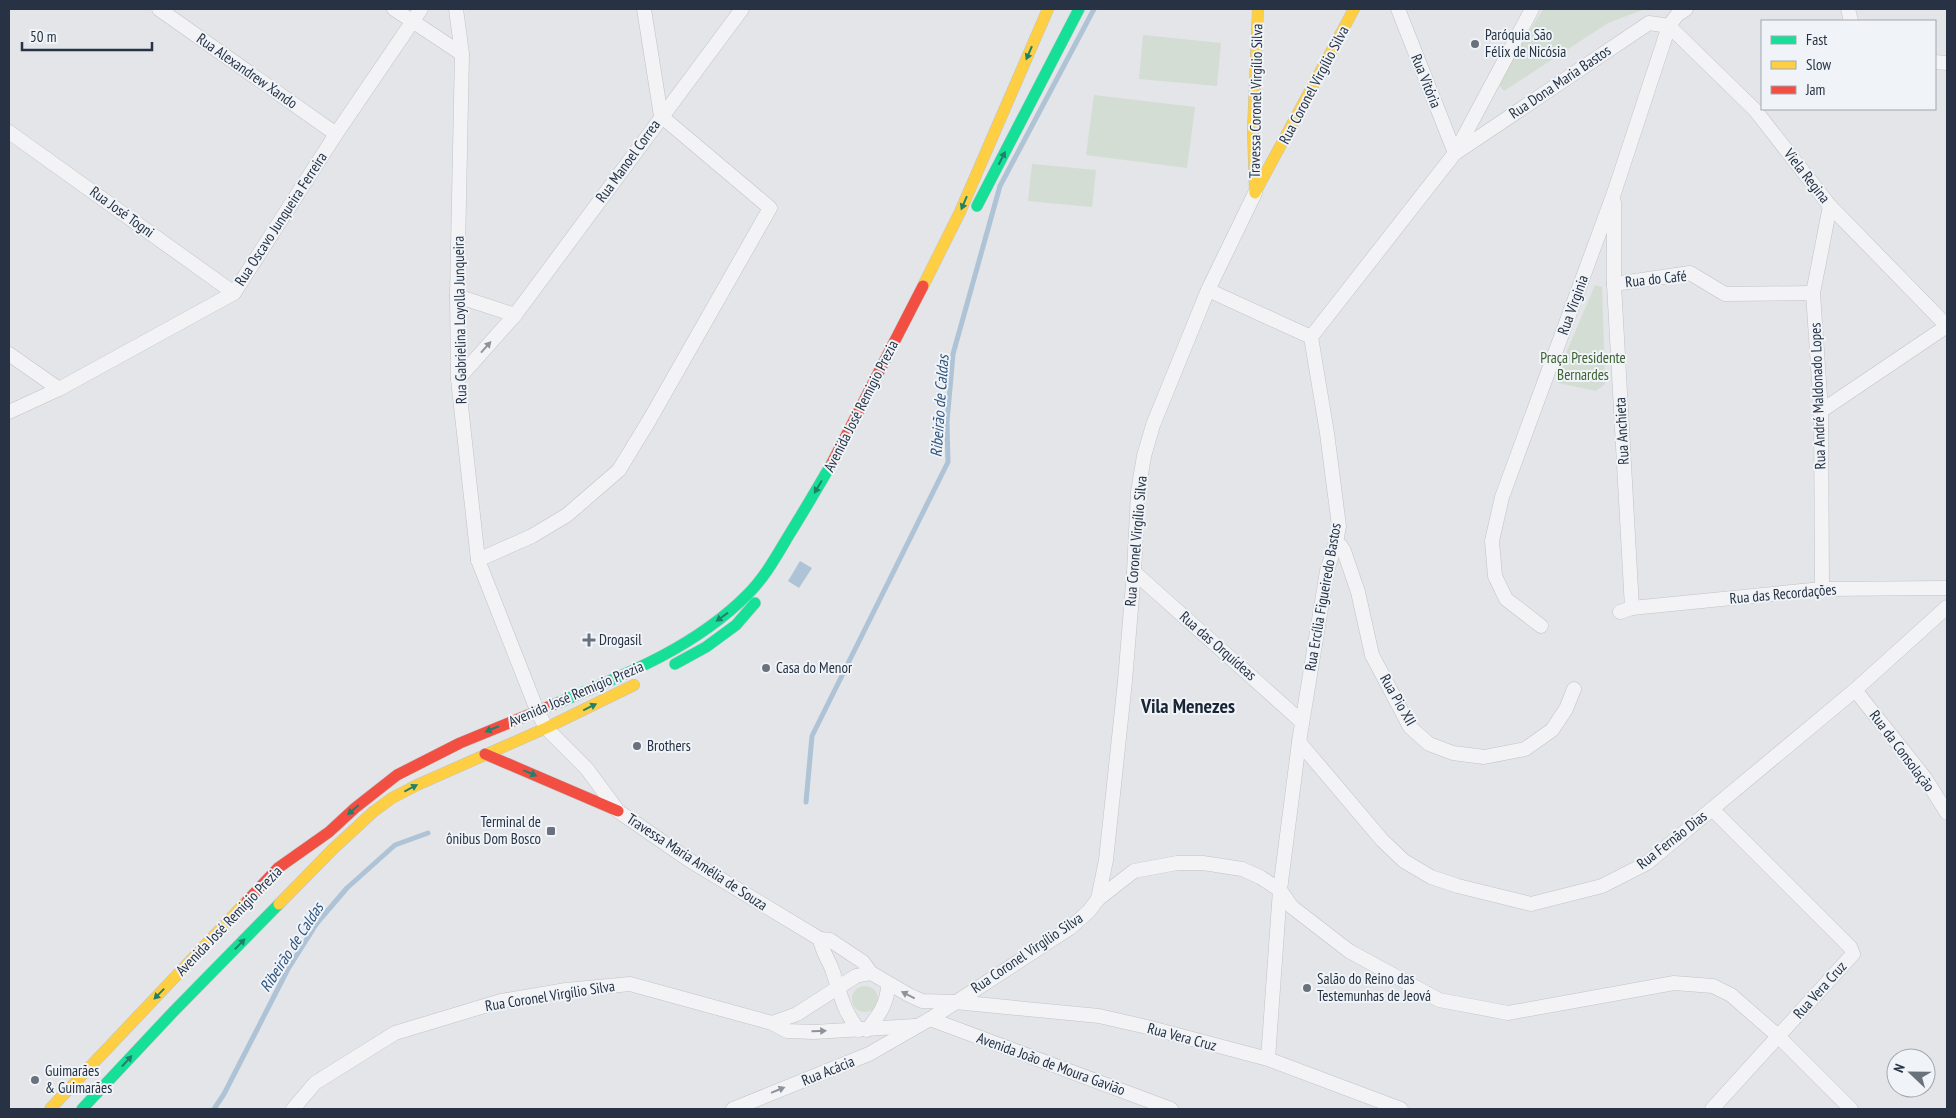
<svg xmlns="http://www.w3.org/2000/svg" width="1956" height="1118" viewBox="0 0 1956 1118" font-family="'PT Sans Narrow',sans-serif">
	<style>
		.green { fill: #d4ddd3 }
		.water { fill: #aec3d6 }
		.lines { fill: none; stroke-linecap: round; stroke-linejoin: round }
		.stream { stroke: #aec3d6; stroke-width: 5 }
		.street-casing { stroke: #c1c3c6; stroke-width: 15 }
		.fast-casing { stroke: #c1c3c6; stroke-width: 12 }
		.slow-casing { stroke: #c1c3c6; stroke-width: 12 }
		.jam-casing { stroke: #c1c3c6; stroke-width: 12 }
		.street { stroke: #f3f3f5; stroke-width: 14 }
		.fast { stroke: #16e098; stroke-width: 11 }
		.slow { stroke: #ffcf43; stroke-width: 11 }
		.jam { stroke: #f24e42; stroke-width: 11 }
		.oneway { fill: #1f816a }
		.oneway2 { fill: #8d939c }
		.poi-dot { fill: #69717d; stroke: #f0f4f8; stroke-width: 2 }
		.labels { text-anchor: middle; stroke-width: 4; stroke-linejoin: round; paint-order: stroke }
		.poi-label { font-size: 15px; fill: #273344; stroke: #f0f4f8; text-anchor: start }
		.street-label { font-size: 15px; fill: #273344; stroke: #f0f4f8 }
		.park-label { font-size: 15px; fill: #3d6133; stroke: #f0f4f8 }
		.water-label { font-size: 16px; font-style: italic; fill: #2d537d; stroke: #f0f4f8 }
		.district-label { font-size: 20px; font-weight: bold; fill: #192435; stroke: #f0f4f8 }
	</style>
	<rect width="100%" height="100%" fill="#e3e5e8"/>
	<g class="green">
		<polygon points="1543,9 1645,9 1608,23 1504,91 1497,83"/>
		<polygon points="1143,35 1221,43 1217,86 1139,79"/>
		<polygon points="1094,95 1195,107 1187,168 1086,155"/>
		<polygon points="1032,164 1096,170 1092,207 1028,201"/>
		<polygon points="1595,285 1602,287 1605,384 1596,391 1558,383 1556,377"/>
		<circle cx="865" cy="999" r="13"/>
	</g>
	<polygon class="water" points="800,561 812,568 799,588 788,581"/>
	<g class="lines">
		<g class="stream">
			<polyline points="806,802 812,736 948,462 947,422 953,354 1000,186 1094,9"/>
			<polyline points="214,1109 224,1094 288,969 317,923 347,888 395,845 428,833"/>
		</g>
		<g class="street-casing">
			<g id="street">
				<polyline points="159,9 336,134"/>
				<polyline points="394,9 462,54"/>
				<polyline points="456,9 462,54 457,296 458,379 478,560 537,710 546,728 587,769 618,811 689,860 820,939 830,940 863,962 871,973 909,995 922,1001 955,1002 1099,1016 1147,1027 1268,1059 1401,1109"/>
				<polyline points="1398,9 1455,153"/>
				<polyline points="1848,9 1851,21"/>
				<polyline points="1669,26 1755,110 1830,206 1947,326"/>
				<polyline points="1935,62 1947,63"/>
				<polyline points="9,132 234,293"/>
				<polyline points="1457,152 1649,23 1669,26"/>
				<polyline points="1614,202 1614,284 1632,608"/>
				<polyline points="1614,284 1690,273 1725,294 1813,293"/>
				<polyline points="1208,290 1311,337"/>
				<polyline points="457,296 515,315"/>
				<polyline points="9,354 59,389"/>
				<polyline points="458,379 515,315 742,9"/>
				<polyline points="1821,411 1947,326"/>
				<polyline points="9,412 59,389 234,293 336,134 421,9"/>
				<polyline points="1336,542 1340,545 1344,551 1358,592 1372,655 1410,727 1429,744 1453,753 1484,757 1525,749 1552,730 1566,709 1574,689"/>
				<polyline points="478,560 532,536 567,515 619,470 650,419 770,208 661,116 644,9"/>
				<polyline points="1134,572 1302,722"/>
				<polyline points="1822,589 1821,411 1813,293 1830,206"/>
				<polyline points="1620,612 1632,608 1822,589 1947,588"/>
				<polyline points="1541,626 1506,599 1495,576 1492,541 1502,497 1614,193 1669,26 1677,15 1686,9"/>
				<polyline points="1855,690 1925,778 1947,813"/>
				<polyline points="1299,742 1382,840 1404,861 1431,877 1458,886 1531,904 1602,886 1647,863 1855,690 1947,607"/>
				<polyline points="1098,899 1134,871 1177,863 1203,863 1242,869 1260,877 1280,890 1292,907 1349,951 1439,1000 1508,1013 1674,983 1713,986 1731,995 1778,1036 1851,1109"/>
				<path d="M820 939C822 952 829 960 833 972 840 993 844 1013 859 1030"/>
				<polyline points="930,1019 1171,1109"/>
				<polyline points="772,1023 797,1014 856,976 871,973"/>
				<path d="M867 1030C879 1015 888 1003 888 984"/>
				<polyline points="1268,1059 1280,890 1299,742 1327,571 1336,542 1339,526 1327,433 1311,337 1455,153 1532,9"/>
				<polyline points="293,1109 315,1083 395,1033 501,1001 566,990 630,984 772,1023 787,1031 814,1032 915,1026"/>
				<polyline points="733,1109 869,1054 930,1019 1070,928 1089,911 1098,899 1106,860 1125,681 1134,572 1138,492 1144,456 1153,425 1208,290 1255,193"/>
				<polyline points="1712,1109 1853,954 1850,947 1712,809"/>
			</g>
		</g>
		<g class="fast-casing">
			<g id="fast">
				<polyline points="977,206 1079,9"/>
				<polyline points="675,664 706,647 736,625 755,603"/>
				<path d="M555 704C623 676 696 647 748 594 765 577 777 555 789 535 804 511 818 487 832 463"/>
				<polyline points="82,1109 174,1011 279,904"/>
			</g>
		</g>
		<g class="slow-casing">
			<g id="slow">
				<polyline points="1255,192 1253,130 1258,9"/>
				<polyline points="1255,193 1354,9"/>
				<polyline points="923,286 960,212 1048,9"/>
				<polyline points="279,904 332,850 373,812 392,798 417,785 546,728 634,685"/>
				<polyline points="50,1109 247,901"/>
			</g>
		</g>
		<g class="jam-casing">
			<g id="jam">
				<polyline points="832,463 923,286"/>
				<polyline points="485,754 618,811"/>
				<polyline points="247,901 278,868 329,832 355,808 397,775 460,743 555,704"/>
			</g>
		</g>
		<use href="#street" class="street"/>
		<use href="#fast" class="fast"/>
		<use href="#slow" class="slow"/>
		<use href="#jam" class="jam"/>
	</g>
	<defs><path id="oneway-solid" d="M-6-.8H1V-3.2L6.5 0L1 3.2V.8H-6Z" transform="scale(1.25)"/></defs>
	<g class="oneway">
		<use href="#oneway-solid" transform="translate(1029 53) rotate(113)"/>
		<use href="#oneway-solid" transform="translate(1002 158) rotate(-63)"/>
		<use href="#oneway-solid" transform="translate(964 203) rotate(113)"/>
		<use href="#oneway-solid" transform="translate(818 487) rotate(121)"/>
		<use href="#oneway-solid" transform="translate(722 617) rotate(144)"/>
		<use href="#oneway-solid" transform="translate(590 707) rotate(-26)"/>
		<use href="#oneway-solid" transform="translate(492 729) rotate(157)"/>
		<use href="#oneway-solid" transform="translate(530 773) rotate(23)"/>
		<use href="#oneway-solid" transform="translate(411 788) rotate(-28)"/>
		<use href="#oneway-solid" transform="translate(353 810) rotate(139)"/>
		<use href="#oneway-solid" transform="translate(240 944) rotate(-46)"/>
		<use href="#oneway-solid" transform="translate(159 994) rotate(134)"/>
		<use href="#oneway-solid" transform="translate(127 1061) rotate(-47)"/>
	</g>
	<g class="oneway2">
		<use href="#oneway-solid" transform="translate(486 347) rotate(-48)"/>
		<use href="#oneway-solid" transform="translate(908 995) rotate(-153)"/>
		<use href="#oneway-solid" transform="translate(819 1031) rotate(-2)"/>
		<use href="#oneway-solid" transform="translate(778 1090) rotate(-22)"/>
	</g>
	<g class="poi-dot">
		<circle cx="1475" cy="44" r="5"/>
		<path d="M586.5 632.5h5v5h5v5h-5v5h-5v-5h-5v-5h5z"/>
		<circle cx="766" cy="668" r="5"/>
		<circle cx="637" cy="746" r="5"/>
		<rect x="546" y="826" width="10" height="10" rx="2.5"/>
		<circle cx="1307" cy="988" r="5"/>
		<circle cx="35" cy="1080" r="5"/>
	</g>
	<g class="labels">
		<g class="poi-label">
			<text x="1485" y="40">Paróquia São<tspan x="1485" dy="17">Félix de Nicósia</tspan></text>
			<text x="599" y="645">Drogasil</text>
			<text x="776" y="673">Casa do Menor</text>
			<text x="647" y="751">Brothers</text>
			<text x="541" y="827" text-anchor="end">Terminal de<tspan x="541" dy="17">ônibus Dom Bosco</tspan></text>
			<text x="1317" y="984">Salão do Reino das<tspan x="1317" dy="17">Testemunhas de Jeová</tspan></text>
			<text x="45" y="1076">Guimarães<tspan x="45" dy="17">&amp; Guimarães</tspan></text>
		</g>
		<g class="street-label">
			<text transform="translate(247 71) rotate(35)" y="5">Rua Alexandrew Xando</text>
			<text transform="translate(1426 81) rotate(68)" y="5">Rua Vitória</text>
			<text transform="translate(1560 82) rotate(-34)" y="5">Rua Dona Maria Bastos</text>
			<text transform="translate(1314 85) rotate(-62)" y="5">Rua Coronel Virgílio Silva</text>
			<text transform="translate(1256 101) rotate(-89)" y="5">Travessa Coronel Virgílio Silva</text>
			<text transform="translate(628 161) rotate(-54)" y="5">Rua Manoel Correa</text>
			<text transform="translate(1807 176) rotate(52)" y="5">Viela Regina</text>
			<text transform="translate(122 212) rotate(36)" y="5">Rua José Togni</text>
			<text transform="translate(281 219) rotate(-57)" y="5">Rua Oscavo Junqueira Ferreira</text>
			<text transform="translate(1656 279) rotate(-6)" y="5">Rua do Café</text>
			<text transform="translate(1573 305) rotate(-70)" y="5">Rua Virginia</text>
			<text transform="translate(460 320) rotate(-91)" y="5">Rua Gabrielina Loyolla Junqueira</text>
			<text transform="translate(1818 396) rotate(-92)" y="5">Rua André Maldonado Lopes</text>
			<text transform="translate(861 406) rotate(-63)" y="5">Avenida José Remigio Prezia</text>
			<text transform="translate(1622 431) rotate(-93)" y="5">Rua Anchieta</text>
			<text transform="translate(1136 541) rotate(-85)" y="5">Rua Coronel Virgílio Silva</text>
			<text transform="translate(1783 594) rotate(-5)" y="5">Rua das Recordações</text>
			<text transform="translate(1323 597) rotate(-80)" y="5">Rua Ercília Figueiredo Bastos</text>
			<text transform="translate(1218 646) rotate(41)" y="5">Rua das Orquídeas</text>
			<text transform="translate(576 694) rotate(-23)" y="5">Avenida José Remigio Prezia</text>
			<text transform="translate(1398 700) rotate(60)" y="5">Rua Pio XII</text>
			<text transform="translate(1902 751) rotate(53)" y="5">Rua da Consolação</text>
			<text transform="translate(1672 840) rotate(-38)" y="5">Rua Fernão Dias</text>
			<text transform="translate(697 862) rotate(33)" y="5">Travessa Maria Amélia de Souza</text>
			<text transform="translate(229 921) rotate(-46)" y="5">Avenida José Remigio Prezia</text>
			<text transform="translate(1027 953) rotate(-34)" y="5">Rua Coronel Virgílio Silva</text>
			<text transform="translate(1820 990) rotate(-48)" y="5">Rua Vera Cruz</text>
			<text transform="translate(550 996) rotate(-9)" y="5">Rua Coronel Virgílio Silva</text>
			<text transform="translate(1182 1037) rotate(15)" y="5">Rua Vera Cruz</text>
			<text transform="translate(1051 1064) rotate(20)" y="5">Avenida João de Moura Gavião</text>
			<text transform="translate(828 1071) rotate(-22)" y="5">Rua Acácia</text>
		</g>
		<g class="park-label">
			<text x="1583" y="363">Praça Presidente<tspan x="1583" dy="17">Bernardes</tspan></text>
		</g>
		<g class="water-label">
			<text transform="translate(939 406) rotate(-86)" y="6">Ribeirão de Caldas</text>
			<text transform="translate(291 947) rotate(-57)" y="6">Ribeirão de Caldas</text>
		</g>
		<g class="district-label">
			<text x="1188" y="713">Vila Menezes</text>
		</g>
	</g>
	<rect width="1956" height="1118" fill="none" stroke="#273344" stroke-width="20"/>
	<rect x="1761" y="20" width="175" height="90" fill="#f0f4f8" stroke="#a0a7b0"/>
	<rect x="1771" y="36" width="25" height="8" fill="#16e098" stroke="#a0a7b0"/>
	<text x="1806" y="45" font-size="15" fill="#273344">Fast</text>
	<rect x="1771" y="61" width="25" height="8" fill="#ffcf43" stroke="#a0a7b0"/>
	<text x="1806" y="70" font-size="15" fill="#273344">Slow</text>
	<rect x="1771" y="86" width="25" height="8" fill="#f24e42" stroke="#a0a7b0"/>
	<text x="1806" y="95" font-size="15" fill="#273344">Jam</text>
	<g transform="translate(1911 1073) rotate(292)"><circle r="24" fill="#f0f4f8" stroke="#a0a7b0"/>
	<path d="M0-4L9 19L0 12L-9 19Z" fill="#69717d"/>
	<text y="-8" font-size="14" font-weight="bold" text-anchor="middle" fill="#273344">N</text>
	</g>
	<path d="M22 42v8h130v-8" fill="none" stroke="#273344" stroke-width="2.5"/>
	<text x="30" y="42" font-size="15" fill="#273344" stroke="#f0f4f8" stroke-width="4" paint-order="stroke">50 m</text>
</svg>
